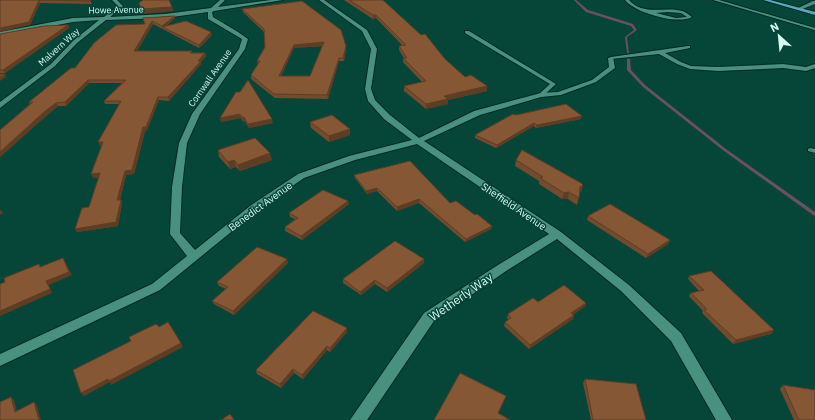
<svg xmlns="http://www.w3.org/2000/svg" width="815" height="420" viewBox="0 0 815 420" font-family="'IBM Plex Sans',sans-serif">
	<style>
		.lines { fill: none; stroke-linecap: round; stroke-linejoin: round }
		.stream { fill: #69515f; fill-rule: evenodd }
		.lane-casing { stroke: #002921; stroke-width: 2 }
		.street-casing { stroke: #002921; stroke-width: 2 }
		.secondary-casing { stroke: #002921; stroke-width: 2 }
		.primary-casing { stroke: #002921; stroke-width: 2 }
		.lane { fill: #48917f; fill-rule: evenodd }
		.street { fill: #48917f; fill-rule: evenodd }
		.secondary { fill: #48917f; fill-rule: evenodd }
		.primary { fill: #55aac1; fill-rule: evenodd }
		.wall { fill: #734b2e; fill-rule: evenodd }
		.shaded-wall { fill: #5e3d25 }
		.building { fill: #865735; stroke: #5e3d25; fill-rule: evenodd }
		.labels { text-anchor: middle; stroke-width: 3; stroke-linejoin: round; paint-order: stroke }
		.far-street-label { font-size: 9px; fill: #d8fcf1; stroke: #064639 }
		.street-label { font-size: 10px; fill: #d8fcf1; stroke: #064639 }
		.near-street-label { font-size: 12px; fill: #d8fcf1; stroke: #064639 }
	</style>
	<rect width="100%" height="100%" fill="#064639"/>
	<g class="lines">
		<g class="stream">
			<polygon points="574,0 576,0 588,10 633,24 637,30 627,37 629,54 627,53 625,37 634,30 631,26 586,12"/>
			<polygon points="627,58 630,59 631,70 645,85 726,149 815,212 815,216 813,215 724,151 643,87 627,70"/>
		</g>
		<g class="lane-casing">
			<g id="lane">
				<path d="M625 0H629C646 20 675 0 692 17 678 25 635 13 625 0ZM667 12 681 13 687 17 676 18 656 13Z"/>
				<polygon points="713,0 719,0 815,28 815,30"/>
				<polygon points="465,31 469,31 556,84 543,96 539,96 539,94 550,84 465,33"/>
				<polygon points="688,46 690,46 690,48 665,53 681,62 691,66 718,67 783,64 806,67 815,64 815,68 806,71 783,68 718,71 690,69 677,64 659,54 611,59 609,58 611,57"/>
				<polygon points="810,148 815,149 815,153 808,151 808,149"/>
			</g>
		</g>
		<g class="street-casing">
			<polygon id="street" points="112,0 117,0 123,6 110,17 165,14 211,8 220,0 225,0 218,7 271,0 283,0 214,11 212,12 213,17 238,32 248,39 245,49 200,114 187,143 182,187 180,233 195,250 250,206 298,174 349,156 412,140 384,119 368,101 365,89 371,49 362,31 319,0 324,0 367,30 377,49 371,89 375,100 390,115 419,138 474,111 541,93 558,92 592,80 609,67 608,58 613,57 615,68 596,82 561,95 541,97 480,115 424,141 561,232 629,285 681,333 732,420 716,420 671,341 621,291 557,239 506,271 434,321 367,420 350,420 424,313 498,265 549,234 417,144 355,160 304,178 258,210 160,290 0,366 0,354 152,284 187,256 170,234 172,187 179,143 192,114 239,49 242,39 208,19 208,12 165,18 106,20 77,43 55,66 0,108 0,102 51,64 73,41 99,20 73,22 0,36 0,32 73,18 104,17 118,6"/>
		</g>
		<g class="secondary-casing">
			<polygon id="secondary" points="813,1 815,1 815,4 800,10 796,9"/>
		</g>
		<g class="primary-casing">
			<polygon id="primary" points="763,0 770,0 815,12 815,15"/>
		</g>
		<use href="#lane" class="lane"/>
		<use href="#street" class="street"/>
		<use href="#secondary" class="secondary"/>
		<use href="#primary" class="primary"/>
	</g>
	<g class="wall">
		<polygon points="0,0 90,0 92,4 40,3 30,25"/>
		<polygon points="344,0 382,0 445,59 465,77 487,86 487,91 448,100 448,104 426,109 404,91 404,86 422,82 403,62 403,58 404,58 399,50 399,46 402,45 376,18 373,19"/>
		<path d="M242 9 346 49 344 61H339L328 99 275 98 251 79V75L258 64 257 61 265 47 264 32 243 12ZM322 46 310 76H281L294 48Z"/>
		<polygon points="175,16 175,18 166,26 212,35 199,48 153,24 137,51 205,53 206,56 201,62 201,64 169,101 159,100 147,130 145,131 134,174 126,175 120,200 121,200 122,203 118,226 77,232 75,229 89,207 99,177 93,178 102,146 100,146 119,104 105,104 104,101 122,83 89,83 66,106 58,106 46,116 0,157 0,130 30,104 29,102 75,68 145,24 143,18"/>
		<polygon points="68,25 69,28 5,73 0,73 0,34"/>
		<polygon points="236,92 273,123 249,128 245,121 243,122 241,118 221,122 220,118"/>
		<polygon points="516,115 581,119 536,128 534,126 496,148 475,138 475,135"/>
		<polygon points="310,122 350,135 329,142 311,128"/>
		<polygon points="218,150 272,160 240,171 236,167 230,169 219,157"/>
		<polygon points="516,160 583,185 581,192 580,192 577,205 568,199 562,199 539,184 539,181 515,166"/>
		<polygon points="354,175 450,203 475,215 492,226 491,229 465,242 419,203 397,211 377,191 367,194 355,178"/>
		<polygon points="349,204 302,240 285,231 285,227 295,219 290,217 289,213"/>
		<polygon points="588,216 670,240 668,244 646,258 587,220"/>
		<polygon points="288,263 234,315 214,304 212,301 226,289 219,286 217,282"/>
		<polygon points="424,263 387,292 375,284 361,295 343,283 343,279"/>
		<polygon points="689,276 774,330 771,334 733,344 702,313 703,311 689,296 691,293 699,291 688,279"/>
		<polygon points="538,302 586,303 585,306 573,315 573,319 529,349 504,326 505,322 509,320 507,318 508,314"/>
		<polygon points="347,332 330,352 327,350 303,379 294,373 281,388 257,374 256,370"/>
		<polygon points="585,379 646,420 591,420 583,383"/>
		<polygon points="783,385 815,420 794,420 780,389"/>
	</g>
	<g class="shaded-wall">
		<polygon points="39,0 40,3 30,25 0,32 0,28"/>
		<polygon points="172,7 174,11 142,14 141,9"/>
		<polygon points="373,15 376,15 376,18 373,19"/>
		<polygon points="175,16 175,18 164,28 162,27 163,29 162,26"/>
		<polygon points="152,21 153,24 135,54 134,51"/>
		<polygon points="68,25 69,28 5,73 3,70"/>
		<polygon points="211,32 212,35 199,48 199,45"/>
		<polygon points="324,42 324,46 294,48 279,79 279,76 294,45"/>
		<polygon points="346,46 346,49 344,61 343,58"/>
		<polygon points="205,53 206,56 201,62 201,64 169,101 168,97"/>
		<polygon points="339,58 339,61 328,99 327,95"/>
		<polygon points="5,74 6,77 0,81 0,77"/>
		<polygon points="88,80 89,83 66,106 65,102"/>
		<polygon points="487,86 487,91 448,100 448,104 426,109 426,104 444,96"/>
		<polygon points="158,97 159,100 147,130 145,131 134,174 126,175 119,204 117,200 125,171 143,127"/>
		<polygon points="56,103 58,106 46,116 0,157 0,152 44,112"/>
		<polygon points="240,114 241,118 221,122 220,118"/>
		<polygon points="582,116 581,119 536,128 537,125"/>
		<polygon points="242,117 244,117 245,121 243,122"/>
		<polygon points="272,119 273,123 249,128 248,124"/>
		<polygon points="534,123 534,126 496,148 497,145"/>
		<polygon points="350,129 350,135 329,142 329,136"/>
		<polygon points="98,142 103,142 105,145 100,146"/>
		<polygon points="270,153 272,160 240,171 238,165"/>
		<polygon points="234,160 236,167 230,169 228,162"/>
		<polygon points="100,173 102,177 93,178 91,174"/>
		<polygon points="583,185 581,192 579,193 580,187"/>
		<polygon points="377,188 377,191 367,194 366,191"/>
		<polygon points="569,192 568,199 562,199 564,193"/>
		<polygon points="419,199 419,203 397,211 397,207"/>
		<polygon points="121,200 122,203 118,226 77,232 75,229"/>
		<polygon points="348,201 349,204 302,240 301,236"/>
		<polygon points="0,210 1,210 3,213 0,215"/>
		<polygon points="492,226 491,229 465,242 466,239"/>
		<polygon points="670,240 668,244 646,258 648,254"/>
		<polygon points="63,258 72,275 49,285 52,293 0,316 0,311 46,281"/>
		<polygon points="287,259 288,263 234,315 233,311"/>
		<polygon points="424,259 424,263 387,292 387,288"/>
		<polygon points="375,280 375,284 361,295 360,292"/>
		<polygon points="586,303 585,306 570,317 571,313"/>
		<polygon points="574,315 573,319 529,349 530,345"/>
		<polygon points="347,328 347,332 330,352 330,348"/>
		<polygon points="774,330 771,334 733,344 736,340"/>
		<polygon points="181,343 183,347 111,385 110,382 84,396 81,393 108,379"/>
		<polygon points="327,346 327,350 303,379 302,375"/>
		<polygon points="293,369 294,373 281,388 280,384"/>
		<polygon points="506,396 505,399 497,417 498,413"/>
		<polygon points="11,397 14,400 18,416 15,412"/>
		<polygon points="34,402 37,406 41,420 39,420"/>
	</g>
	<g class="building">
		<polygon points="0,0 90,0 91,1 39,0 29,22 0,28"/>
		<polygon points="143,0 169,0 172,7 141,9 139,3"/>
		<polygon points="349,0 382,0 384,1 421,35 425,34 445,59 465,77 471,75 487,86 444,96 448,99 426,104 404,86 426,81 403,58 407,58 399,46 406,45 376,15 373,15"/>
		<path d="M302 1 341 30 346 46 343 58H339L327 95 274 94 251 75 260 61H257L265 47 264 29 242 9ZM324 42 310 76H279L294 45Z"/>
		<polygon points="175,16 162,26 152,21 134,51 192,51 190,53 205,53 198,61 201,61 168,97 158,97 146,127 143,127 132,170 125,171 117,200 121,200 116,222 75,229 82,208 89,207 100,173 91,174 103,142 98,142 121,101 104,101 126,80 88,80 65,102 56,103 44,112 0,152 0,130 33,102 29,102 71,68 75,68 94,43 116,25 145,24 143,18"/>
		<polygon points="186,21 211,32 199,45 162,27"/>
		<polygon points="68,25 3,70 0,70 0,34 44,26"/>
		<polygon points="0,74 5,74 0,77"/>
		<polygon points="248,80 272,119 248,124 244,117 242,117 240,114 220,118 236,92 240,92"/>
		<polygon points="566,104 582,116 537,125 534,123 497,145 475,135 513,114 516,115"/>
		<polygon points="332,115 350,129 329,136 310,122"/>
		<polygon points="255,138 270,153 238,165 234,160 228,162 218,150"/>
		<polygon points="522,150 581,183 583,185 580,187 579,198 569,192 564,193 540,178 543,177 516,160"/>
		<polygon points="410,161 450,203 456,201 475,215 477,214 492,226 466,239 419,199 397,207 377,188 366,191 354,175"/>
		<polygon points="323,190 348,201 301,236 285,227 298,218 289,213"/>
		<polygon points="610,204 670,240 648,254 588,216"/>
		<polygon points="395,241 424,259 387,288 375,280 360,292 343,279"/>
		<polygon points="257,247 287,259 233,311 212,301 228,287 217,282"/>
		<polygon points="63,258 69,272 46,281 50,289 0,311 0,284 5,282 4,278 39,264 40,267"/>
		<polygon points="711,271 774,330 736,340 704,310 707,309 691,293 704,290 689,276"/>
		<polygon points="564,285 586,303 571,313 574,315 530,345 505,322 511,318 508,314 533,298 538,302"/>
		<polygon points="313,311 347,328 330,348 327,346 302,375 293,369 280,384 256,370"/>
		<polygon points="168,322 181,343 109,381 108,379 81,393 73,370 131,341 129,337 156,324 159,327"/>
		<polygon points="460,373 506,396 498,413 510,420 434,420"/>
		<polygon points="585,379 636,384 646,420 593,420"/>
		<polygon points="783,385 815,390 815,420 799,420"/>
		<polygon points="11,397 15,412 34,402 39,420 0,420 0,402"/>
		<polygon points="230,414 234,420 221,420"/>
	</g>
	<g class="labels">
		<g class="far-street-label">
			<text transform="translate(116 10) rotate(-1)" y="3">Howe Avenue</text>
			<text transform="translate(59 47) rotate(-42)" y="3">Malvern Way</text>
			<text transform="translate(210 78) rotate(-55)" y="3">Cornwall Avenue</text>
		</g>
		<g class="street-label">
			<text transform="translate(260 206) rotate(-36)" y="4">Benedict Avenue</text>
			<text transform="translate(514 206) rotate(34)" y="4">Sheffield Avenue</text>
		</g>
		<g class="near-street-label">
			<text transform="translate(461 297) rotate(-35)" y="4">Wetherly Way</text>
		</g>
	</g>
	<g transform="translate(779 36) rotate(333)" stroke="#064639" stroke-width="3" paint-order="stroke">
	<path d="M0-3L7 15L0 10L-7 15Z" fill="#d8fcf1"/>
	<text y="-6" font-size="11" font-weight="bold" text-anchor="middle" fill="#d8fcf1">N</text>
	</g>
</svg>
